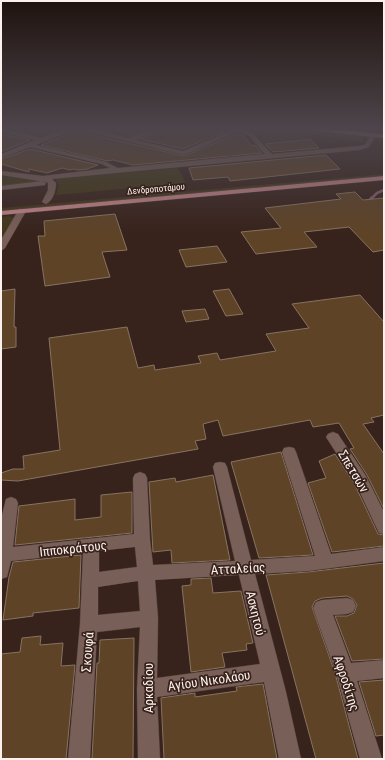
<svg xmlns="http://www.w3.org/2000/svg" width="385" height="760" viewBox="0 0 385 760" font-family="'Roboto Condensed',sans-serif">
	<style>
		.green { fill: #413718 }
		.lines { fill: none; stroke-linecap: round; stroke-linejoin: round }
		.stream-far1 { stroke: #835d71; stroke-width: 2.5 }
		.stream { stroke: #835d71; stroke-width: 3.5 }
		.building { fill: #5e4327; stroke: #867361 }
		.minor-casing { stroke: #503e39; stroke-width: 1 }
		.major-casing { stroke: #503e39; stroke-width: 1 }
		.minor { fill: #785f57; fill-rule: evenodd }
		.major { fill: #c28386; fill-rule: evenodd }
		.labels { text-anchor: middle; stroke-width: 3.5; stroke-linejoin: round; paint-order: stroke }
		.far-street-label { font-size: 9px; fill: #fdf1ed; stroke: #38231c }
		.near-street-label { font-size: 13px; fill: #fdf1ed; stroke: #38231c }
	</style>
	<rect width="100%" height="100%" fill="#38231c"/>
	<g class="green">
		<polygon points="1,127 71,127 41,138"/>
		<polygon points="83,127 145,127 151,128 130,138"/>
		<polygon points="258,127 288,127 364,136 362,142 314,134 310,138 263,143 260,139 263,139 258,134 254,135 242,130"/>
		<polygon points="178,168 186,183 56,195 59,185 55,179"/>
		<polygon points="384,174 384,176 1,211 1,208"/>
		<polygon points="1,176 37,181 40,182 1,187"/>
		<polygon points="9,216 14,218 3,238 1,238 1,217"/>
	</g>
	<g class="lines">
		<polyline class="stream-far1" points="371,199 377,193 384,190"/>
		<polyline class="stream" points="372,198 370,200 373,202"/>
	</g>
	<g class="building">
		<polygon points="168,127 192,129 196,127 235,127 183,149 140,139"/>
		<polygon points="75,131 184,156 237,134 243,135 252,146 255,145 262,153 133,165 113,160 107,161 41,145"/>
		<polygon points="1,134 30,140 1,152"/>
		<polygon points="310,139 319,148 273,152 265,144"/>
		<polygon points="30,149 98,165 87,169 79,170 73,169 70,170 62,168 47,173 29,169 29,172 1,164 1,159"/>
		<polygon points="326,155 340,169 230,181 228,177 193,180 189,168"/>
		<polygon points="355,192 363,200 384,198 384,250 373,252 349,227 304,232 317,247 256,254 241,232 281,228 265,208 341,199 336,194"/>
		<polygon points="115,214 127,250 102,252 110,277 45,286 38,236 45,236 44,221"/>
		<polygon points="217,246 227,262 186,267 179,250"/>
		<polygon points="15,289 14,327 16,327 16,347 1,349 1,291"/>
		<polygon points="229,289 243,314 226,316 213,291"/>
		<polygon points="360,295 384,322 384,415 371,418 374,422 363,424 384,454 384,509 367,475 350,449 354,448 339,423 313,427 310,420 223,436 218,420 203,424 206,439 195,441 198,449 18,481 1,480 1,473 13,469 24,469 23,456 60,450 49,338 127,327 138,368 154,365 155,370 201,363 198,356 217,353 220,360 276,351 266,334 309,328 292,304"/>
		<polygon points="205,309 209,319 186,322 182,311"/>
		<polygon points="281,452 313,555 259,558 231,462"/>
		<polygon points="335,454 354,483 378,534 384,535 384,546 332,552 308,483 326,478 319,461"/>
		<polygon points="213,475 230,560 172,563 171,550 153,552 149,482 175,478 176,482"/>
		<polygon points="132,492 132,533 15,545 19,506 75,499 75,520 101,517 101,495"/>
		<polygon points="81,555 79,608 33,613 33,616 3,620 9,577 13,562"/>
		<polygon points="384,563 384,659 352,661 335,616 347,616 354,613 357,605 353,599 347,596 322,598 315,601 312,607 335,673 358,759 316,759 266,575 308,572"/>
		<polygon points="211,578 213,593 241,591 253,643 246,644 247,650 222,653 225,667 191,672 182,586 191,585 191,579"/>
		<polygon points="41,636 40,645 63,643 61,666 75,665 66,759 1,759 1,654 20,652 22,638"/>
		<polygon points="134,638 133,759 92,759 97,663 99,663 100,640"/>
		<polygon points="384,680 384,735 376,736 359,682"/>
		<polygon points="263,684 277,759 164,759 161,698 195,693 195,697 237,691 236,687"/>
	</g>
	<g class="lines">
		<g class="minor-casing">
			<g id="minor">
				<path d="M70 127H83L129 138 154 127H162L136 140 183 151 239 127H247L243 130 252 133 272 154 359 146 365 145 371 134 376 135 369 147 359 150 52 179 56 183C56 190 53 201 46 204L42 202 48 190V183L46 182 1 175V171L43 176 110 168 102 164 30 147 1 158V154L35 140 1 132V128L41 138ZM76 129 184 155 237 132 248 135 265 154 118 168 106 162 36 145Z"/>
				<polygon points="356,127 363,127 367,130 362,131"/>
				<polygon points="42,181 46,183 45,185 1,190 1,186"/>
				<polygon points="19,209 25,209 26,211 5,248 1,251 1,240"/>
				<polygon points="333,432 338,434 366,476 384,512 384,534 379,533 355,482 326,437 328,434"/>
				<path d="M289 447 294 448 296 452 331 554 384 547V561L308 571 255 574 286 692 301 759H279L264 682 157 697 160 759H138L137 689 140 627 97 632 90 759H68L80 624 83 553 11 561 7 577 1 579V519L6 499 11 497 16 499 18 503 13 547 134 534 133 478 135 474 140 472 145 474 147 478 150 540 153 565 235 561 213 467 215 463 220 462 225 463 227 467 251 560 315 556 282 452 284 448ZM135 547 137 567 99 572V551ZM239 575 260 664 157 678 158 618 155 580ZM138 581 140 611 98 615V587Z"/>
				<polygon points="347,598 353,600 356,606 353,612 347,614 333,615 351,663 384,660 384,678 357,681 382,759 360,759 336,673 313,608 316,602 322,600"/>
			</g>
		</g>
		<g class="major-casing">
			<g id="major">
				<polygon points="294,127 314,127 384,134 384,138 297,129"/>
				<polygon points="384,176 384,180 1,215 1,211"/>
			</g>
		</g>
		<use href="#minor" class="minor"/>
		<use href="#major" class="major"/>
	</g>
	<linearGradient id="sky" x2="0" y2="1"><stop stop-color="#1f130f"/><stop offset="0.55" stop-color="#4d454b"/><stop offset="1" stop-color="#4d454b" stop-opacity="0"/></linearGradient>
	<rect width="385" height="233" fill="url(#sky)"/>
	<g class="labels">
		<g class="far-street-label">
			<text transform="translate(156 189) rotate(-5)" y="3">Δενδροποτάμου</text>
		</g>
		<g class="near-street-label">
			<text transform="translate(354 471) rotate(59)" y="5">Σπετσών</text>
			<text transform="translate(73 548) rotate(-6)" y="5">Ιπποκράτους</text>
			<text transform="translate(238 568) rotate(-3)" y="5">Ατταλείας</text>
			<text transform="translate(256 613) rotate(76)" y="5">Ασκητού</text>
			<text transform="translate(87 652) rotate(-86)" y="5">Σκουφά</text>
			<text transform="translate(209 680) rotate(-8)" y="5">Αγίου Νικολάου</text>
			<text transform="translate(347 683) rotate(72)" y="5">Αφροδίτης</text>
			<text transform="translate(148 688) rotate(-90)" y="5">Αρκαδίου</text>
		</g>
	</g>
	<rect width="385" height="760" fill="none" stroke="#fdf1ed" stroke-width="4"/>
</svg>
